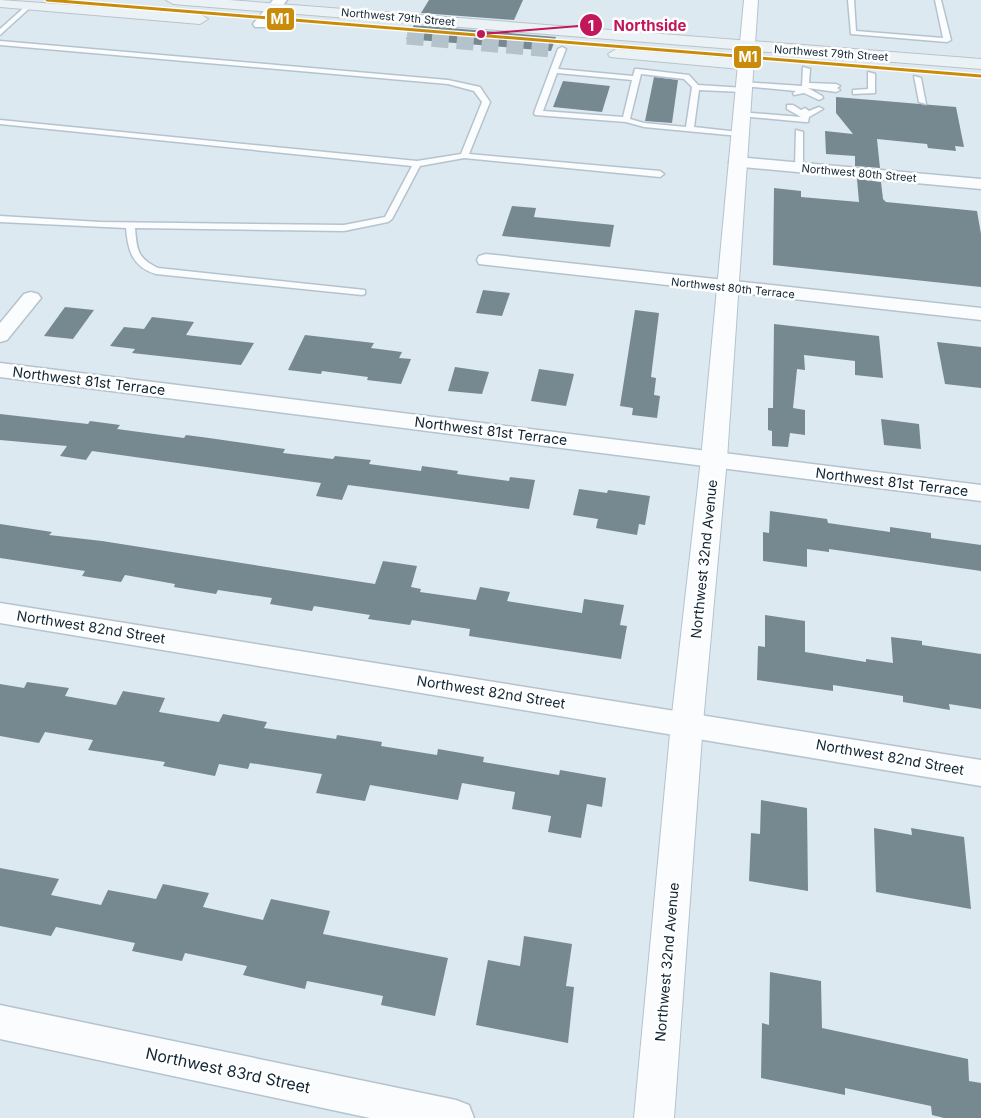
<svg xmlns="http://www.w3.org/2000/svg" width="981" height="1118" viewBox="0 0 981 1118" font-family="Inter,sans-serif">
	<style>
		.building { fill: #768990 }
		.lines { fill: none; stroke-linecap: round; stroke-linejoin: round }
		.primary-tunnel { stroke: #b4c2cb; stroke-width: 17; stroke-dasharray: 17 8; stroke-linecap: butt }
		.service-casing { stroke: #b4c3ce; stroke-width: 3 }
		.minor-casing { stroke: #b4c3ce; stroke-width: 3 }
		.secondary-casing { stroke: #b4c3ce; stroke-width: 2 }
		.primary-casing { stroke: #bac3c9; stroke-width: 2 }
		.service { fill: #fafcfd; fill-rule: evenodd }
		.minor { fill: #fafcfd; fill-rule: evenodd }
		.secondary { fill: #fafcfd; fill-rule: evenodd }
		.primary { fill: #ebf2f6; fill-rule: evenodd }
		.metro-1-casing { stroke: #fff; stroke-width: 5.5 }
		.metro-1 { stroke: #c98c0a; stroke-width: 3 }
		.labels { text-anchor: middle; stroke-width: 5; stroke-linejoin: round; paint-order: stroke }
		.far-street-label { font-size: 11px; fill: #102533; stroke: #fff }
		.street-label { font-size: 14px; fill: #102533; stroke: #fff }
		.near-street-label { font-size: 16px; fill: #102533; stroke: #fff }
		.leader { fill: none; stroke: #c2185b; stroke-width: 2 }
		.callout-dot { fill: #c2185b; stroke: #fff; stroke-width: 2 }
		.mark-label { font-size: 15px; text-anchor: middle; font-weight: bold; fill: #fff }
		.callout-label { font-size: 15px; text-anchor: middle; font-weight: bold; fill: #c2185b; stroke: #fff; stroke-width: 5; stroke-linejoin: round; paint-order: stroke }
		.line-badge { stroke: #fff; stroke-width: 2 }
		.badge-label { font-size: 14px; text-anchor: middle; font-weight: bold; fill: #fff }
	</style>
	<rect width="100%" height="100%" fill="#dde9f1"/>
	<g class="building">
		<polygon points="429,0 523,0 514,20 421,13"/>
		<polygon points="414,25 556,37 551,51 406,39"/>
		<polygon points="654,77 678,80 672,123 645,121"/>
		<polygon points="563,81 610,86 602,112 553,107"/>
		<polygon points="836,97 956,107 964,147 955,146 956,151 928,148 927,144 877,139 880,168 855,166 855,156 826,154 825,131 853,134 836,113"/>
		<polygon points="857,179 881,182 883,199 886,202 977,211 981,234 981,287 773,265 774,188 801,191 801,197 859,202"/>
		<polygon points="512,206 536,208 534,217 614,225 610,247 502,236"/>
		<polygon points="483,290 510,293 502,316 476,313"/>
		<polygon points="65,307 94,310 73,339 44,336"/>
		<polygon points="635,310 659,313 651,377 656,378 654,395 660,396 657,418 632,415 633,408 620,406"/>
		<polygon points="152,317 194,322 186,335 254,343 241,365 132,353 135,349 110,346 124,327 144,329"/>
		<polygon points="774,324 879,336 883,378 855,375 855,361 804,355 805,370 797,369 793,408 805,410 805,435 790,433 788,447 772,446 772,431 768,430 768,408 773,408"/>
		<polygon points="305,335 374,343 371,348 402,352 399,358 411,359 401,384 367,380 368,377 322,371 321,374 288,370"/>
		<polygon points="937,342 981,347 981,388 945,384"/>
		<polygon points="455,367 489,372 482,394 448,391"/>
		<polygon points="539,369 574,374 566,406 531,401"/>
		<polygon points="0,414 88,424 90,421 120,425 117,429 184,438 186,435 209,438 285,449 283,453 333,459 335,456 371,460 369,464 421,471 422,466 458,471 457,474 509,481 510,477 535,480 529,509 348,485 342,500 316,496 321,483 92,451 86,460 60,456 67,446 0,440"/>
		<polygon points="881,419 919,424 921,449 884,445"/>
		<polygon points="579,489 607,493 608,490 650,496 645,525 639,524 637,535 596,528 598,519 573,515"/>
		<polygon points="770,511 827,519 828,523 890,532 890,527 931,533 931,538 981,545 981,571 829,549 829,552 807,549 807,567 763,561 763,532 769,533"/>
		<polygon points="0,524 52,532 49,535 102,541 375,584 383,561 417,566 411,587 421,589 420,592 476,600 480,587 510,592 507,601 582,613 584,599 624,605 620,625 627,626 621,659 469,636 470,629 412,620 410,625 368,619 370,615 314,606 312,611 270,604 272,598 218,590 216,594 174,587 175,584 125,575 121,582 82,576 85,571 0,558"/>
		<polygon points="765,615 805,621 805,652 866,662 866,659 893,663 891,637 922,641 922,645 981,654 981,709 949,704 950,710 903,702 903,696 833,685 833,691 757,680 758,646 765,647"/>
		<polygon points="27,682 69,688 65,696 116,705 123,691 165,698 159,712 219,722 223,714 267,722 264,728 336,739 337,735 382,742 381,746 437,755 438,749 484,757 483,762 559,775 560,770 606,778 602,807 587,804 581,838 548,832 551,816 512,809 515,792 462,783 458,800 370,785 365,801 316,793 322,774 250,763 248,769 219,764 215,776 163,766 165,762 88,750 93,740 45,732 39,743 0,736 0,684 24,688"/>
		<polygon points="761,800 807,808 808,891 749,881 751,833 760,834"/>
		<polygon points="874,828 912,835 911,828 964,837 971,909 876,892"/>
		<polygon points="0,868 59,879 51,895 101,905 108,890 156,899 163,884 209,893 203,907 263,920 271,899 330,911 323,934 448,958 435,1016 381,1005 383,996 307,981 305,989 243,975 247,966 185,953 182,961 132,951 135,943 56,927 51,936 0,926"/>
		<polygon points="524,936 572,944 566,986 574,987 568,1043 476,1025 488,960 520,966"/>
		<polygon points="770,972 821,981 822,1028 968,1059 969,1081 981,1083 981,1118 944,1118 932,1115 931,1106 845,1088 845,1095 761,1078 762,1023 769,1025"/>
	</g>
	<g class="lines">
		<polyline class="primary-tunnel" points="407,36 552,49"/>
		<g class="service-casing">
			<g id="service">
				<polygon points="848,0 854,0 856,31 943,38 935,0 941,0 951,40 947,42 851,34"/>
				<polygon points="28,4 33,5 0,35 0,29"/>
				<path d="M0 41 448 80 480 87 490 102 469 154 660 171 664 174 660 177 464 158 420 166 392 219 388 222 344 231 135 228C137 250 137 258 158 268L365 290V294L362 295 156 274C132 267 128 250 126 228L0 222V216L100 222 344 225 385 217 412 166 0 124V120L417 161 461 154 482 102 474 91 448 84 0 45Z"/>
				<path d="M562 47 566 49 558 69 633 76 635 69H638L689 75 698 85 745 88V92H742L699 90 694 127 739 132 743 134 739 136 644 127 626 122 535 115 534 113 558 49ZM557 73 632 80 623 117 543 111ZM641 74 684 79 692 87 686 127 644 123 630 119Z"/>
				<polygon points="803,67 810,69 809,83 836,84 840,86 837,88 840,90 836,92 808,88 822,96 823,98 819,100 804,93 794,95 793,93 796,91 743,86 739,84 743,82 802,86"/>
				<polygon points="868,72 875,74 875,93 853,94 853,90 868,89"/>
				<polygon points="914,76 921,78 926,104 919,102"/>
				<polygon points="787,105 793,105 801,110 805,108 809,111 819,107 823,109 809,117 808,122 805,122 740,116 736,114 740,112 801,117 787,109"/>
				<polygon points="796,130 803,132 803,167 799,170 795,167"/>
			</g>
		</g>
		<g class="minor-casing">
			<g id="minor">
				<polygon points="273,0 287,0 265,27 255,27 253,24"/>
				<polygon points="737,157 981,179 981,189 731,166 729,162 731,158"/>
				<polygon points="486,254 981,308 981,320 479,264 477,260 479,256"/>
				<polygon points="31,292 38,294 41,298 7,340 0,342 0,323 24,294"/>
				<polygon points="0,363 981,485 981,501 0,377"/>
				<polygon points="0,603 981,760 981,786 0,623"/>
				<polygon points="0,1005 456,1100 469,1105 474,1118 370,1118 0,1039"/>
			</g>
		</g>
		<g class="secondary-casing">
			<polygon id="secondary" points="744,0 758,0 727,459 703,723 674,1118 634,1118 671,723 701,459"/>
		</g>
		<g class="primary-casing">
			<g id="primary">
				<polygon points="0,0 200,14 208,19 200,24 0,7"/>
				<polygon points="166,0 229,0 981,59 981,69 173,4"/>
				<polygon points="616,49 740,59 748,64 740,69 610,57 608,54"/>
			</g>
		</g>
		<use href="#service" class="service"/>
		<use href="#minor" class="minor"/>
		<use href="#secondary" class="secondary"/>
		<use href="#primary" class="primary"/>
		<g class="metro-1-casing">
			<polyline id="metro-1" points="47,0 981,76"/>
		</g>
		<use href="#metro-1" class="metro-1"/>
	</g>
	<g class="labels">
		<g class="far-street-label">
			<text transform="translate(398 17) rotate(5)" y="4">Northwest 79th Street</text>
			<text transform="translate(831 53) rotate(4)" y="4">Northwest 79th Street</text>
			<text transform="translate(859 173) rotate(5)" y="4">Northwest 80th Street</text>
			<text transform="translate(733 288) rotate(6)" y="4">Northwest 80th Terrace</text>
		</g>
		<g class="street-label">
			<text transform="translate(89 381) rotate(7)" y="5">Northwest 81st Terrace</text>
			<text transform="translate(491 431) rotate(7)" y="5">Northwest 81st Terrace</text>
			<text transform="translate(892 482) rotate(7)" y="5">Northwest 81st Terrace</text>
			<text transform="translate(704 559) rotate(-84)" y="5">Northwest 32nd Avenue</text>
			<text transform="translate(91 627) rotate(9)" y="5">Northwest 82nd Street</text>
			<text transform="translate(491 692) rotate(9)" y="5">Northwest 82nd Street</text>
			<text transform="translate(890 757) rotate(10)" y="5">Northwest 82nd Street</text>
			<text transform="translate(667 962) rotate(-85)" y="5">Northwest 32nd Avenue</text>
		</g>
		<g class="near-street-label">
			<text transform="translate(228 1070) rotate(12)" y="6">Northwest 83rd Street</text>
		</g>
	</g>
	<path class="leader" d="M481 34L591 25"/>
	<g class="callout-dot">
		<circle cx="481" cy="34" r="5"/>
		<circle cx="591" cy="25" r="12"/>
	</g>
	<g class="mark-label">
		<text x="591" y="31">1</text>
	</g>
	<g class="callout-label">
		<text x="650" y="31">Northside</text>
	</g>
	<g class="line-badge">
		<rect x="266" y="7" width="29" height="24" rx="5" fill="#c98c0a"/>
		<rect x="733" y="45" width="29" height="24" rx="5" fill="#c98c0a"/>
	</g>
	<g class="badge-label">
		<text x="280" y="24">M1</text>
		<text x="748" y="62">M1</text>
	</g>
</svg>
